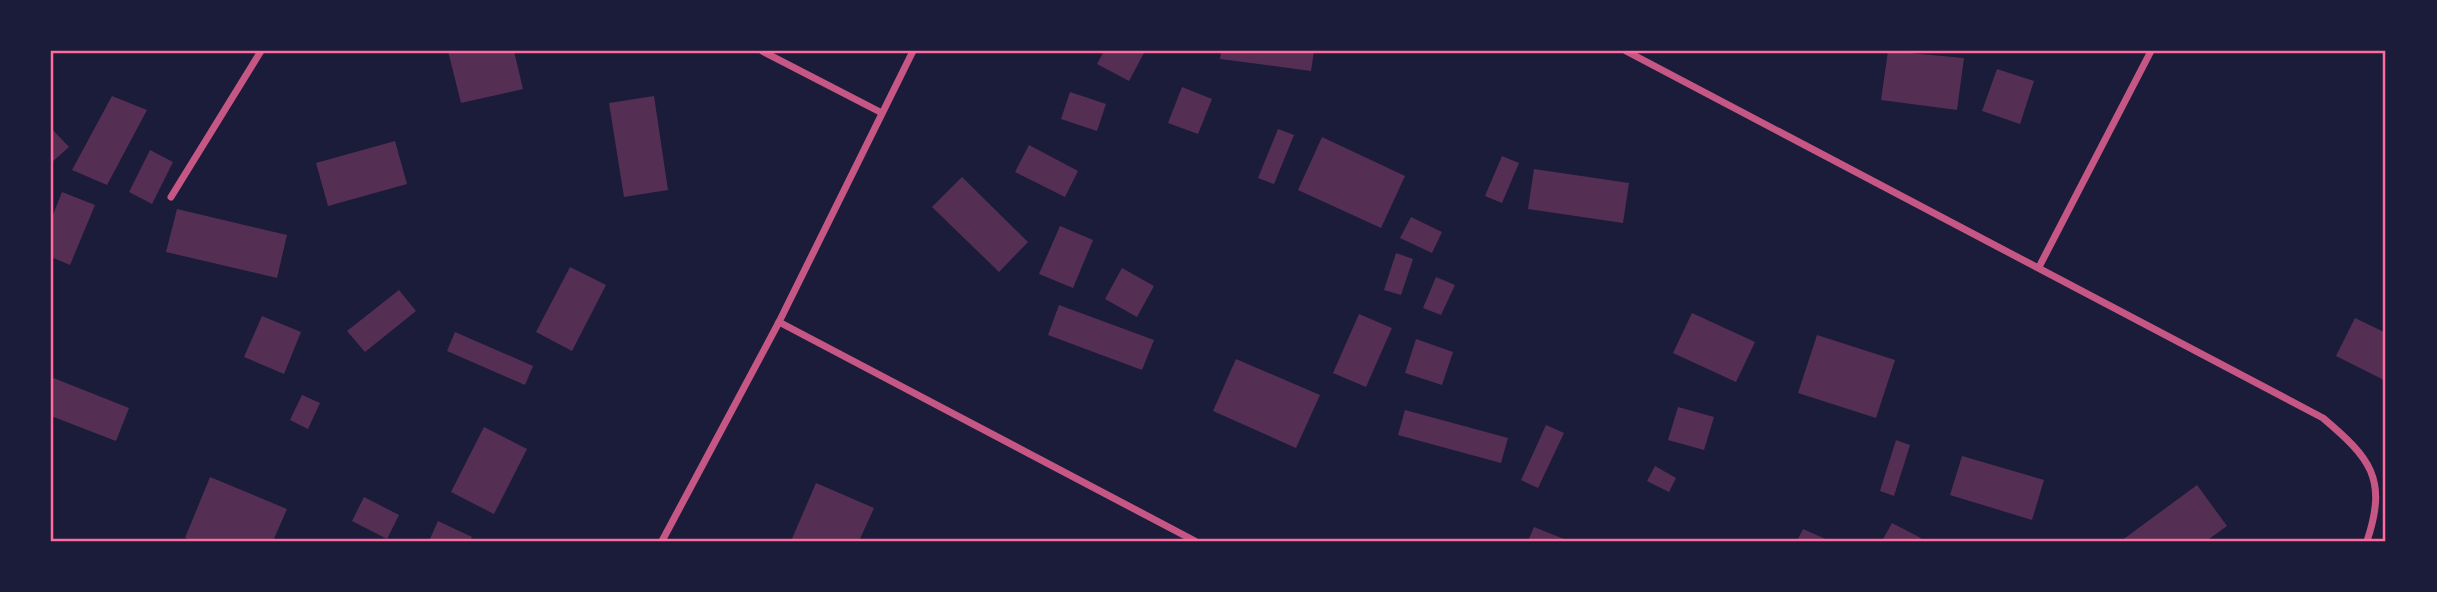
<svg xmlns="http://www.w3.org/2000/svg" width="2437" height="592" viewBox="0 0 2437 592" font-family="Cabin,sans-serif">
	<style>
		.building { fill: #542f53 }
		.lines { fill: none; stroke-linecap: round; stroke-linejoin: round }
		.minor { stroke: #c65784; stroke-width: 7 }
		.neatline { fill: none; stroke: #ff6b9d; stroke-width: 2.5 }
	</style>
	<rect width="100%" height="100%" fill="#1b1b3a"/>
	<g class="building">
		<polygon points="448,51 514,51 523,89 461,103"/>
		<polygon points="1104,51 1145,51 1129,81 1097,64"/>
		<polygon points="1221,51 1314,51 1311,71 1220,59"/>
		<polygon points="1888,51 1964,58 1957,110 1881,100"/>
		<polygon points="1997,69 2034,81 2020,124 1982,111"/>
		<polygon points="1182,87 1212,99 1198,134 1168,123"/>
		<polygon points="1070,92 1106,104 1097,131 1061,119"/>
		<polygon points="112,96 147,110 107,185 72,170"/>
		<polygon points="654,96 668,190 624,197 609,103"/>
		<polygon points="51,128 69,147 51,163"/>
		<polygon points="1278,129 1294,135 1274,184 1258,178"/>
		<polygon points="1322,137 1405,176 1381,228 1298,190"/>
		<polygon points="395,141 407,184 328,206 316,163"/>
		<polygon points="1029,145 1078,171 1065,197 1015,172"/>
		<polygon points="150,150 173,162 152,204 129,192"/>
		<polygon points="1502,156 1519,163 1502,203 1485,196"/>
		<polygon points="1534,169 1629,183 1623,223 1528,209"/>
		<polygon points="962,177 1028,242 999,272 932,207"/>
		<polygon points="62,192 95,205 70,265 51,257 51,220"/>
		<polygon points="177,209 287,235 277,278 166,252"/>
		<polygon points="1411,217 1442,232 1432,253 1400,238"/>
		<polygon points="1060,226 1093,240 1073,288 1039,274"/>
		<polygon points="1396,253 1413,259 1401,295 1384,290"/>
		<polygon points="570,267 606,285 572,351 536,332"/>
		<polygon points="1122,268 1154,286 1137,317 1105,299"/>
		<polygon points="1436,277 1455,285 1441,315 1423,308"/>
		<polygon points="399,290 416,311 365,352 347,331"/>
		<polygon points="1059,305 1154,340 1142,370 1048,335"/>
		<polygon points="1692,313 1755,342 1736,382 1673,353"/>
		<polygon points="1359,314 1392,328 1366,387 1333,373"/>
		<polygon points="262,316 301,332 284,374 244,357"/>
		<polygon points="2355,318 2386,333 2386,381 2336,356"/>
		<polygon points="455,332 533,366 525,385 447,351"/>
		<polygon points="1817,335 1895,360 1876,418 1798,393"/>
		<polygon points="1416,339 1453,352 1442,385 1405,373"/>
		<polygon points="1236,359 1320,395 1296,448 1213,411"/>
		<polygon points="51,377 129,408 116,441 51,416"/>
		<polygon points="302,395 320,403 308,429 290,420"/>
		<polygon points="1678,407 1714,417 1704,450 1668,440"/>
		<polygon points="1405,410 1508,438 1501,463 1398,435"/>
		<polygon points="1546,425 1564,433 1538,488 1521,480"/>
		<polygon points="484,427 527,449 494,514 451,492"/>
		<polygon points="1896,440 1910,445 1894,496 1880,491"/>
		<polygon points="1962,456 2044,480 2032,520 1950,495"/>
		<polygon points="1655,466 1676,478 1669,492 1647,481"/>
		<polygon points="210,477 287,509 273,541 193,541 185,538"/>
		<polygon points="816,483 874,508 859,541 791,541"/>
		<polygon points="2197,485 2227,526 2206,541 2121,541"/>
		<polygon points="364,497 399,515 387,539 352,521"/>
		<polygon points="438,521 472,537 470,541 429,541"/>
		<polygon points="1892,523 1921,538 1919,541 1882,541"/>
		<polygon points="1534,527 1569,541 1528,541"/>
		<polygon points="1803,529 1830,541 1797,541"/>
	</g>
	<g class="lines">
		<g class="minor">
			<polyline points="762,51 882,113"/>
			<path d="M1626 51 2323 418C2370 458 2388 478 2367 541"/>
			<polyline points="171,197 261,51"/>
			<polyline points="2039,267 2151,51"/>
			<polyline points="779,322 1195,541"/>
			<polyline points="662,541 779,322 913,51"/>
		</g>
	</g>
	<rect width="2437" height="592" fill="none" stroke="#1b1b3a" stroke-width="105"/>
	<rect x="52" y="52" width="2332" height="488" class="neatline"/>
</svg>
